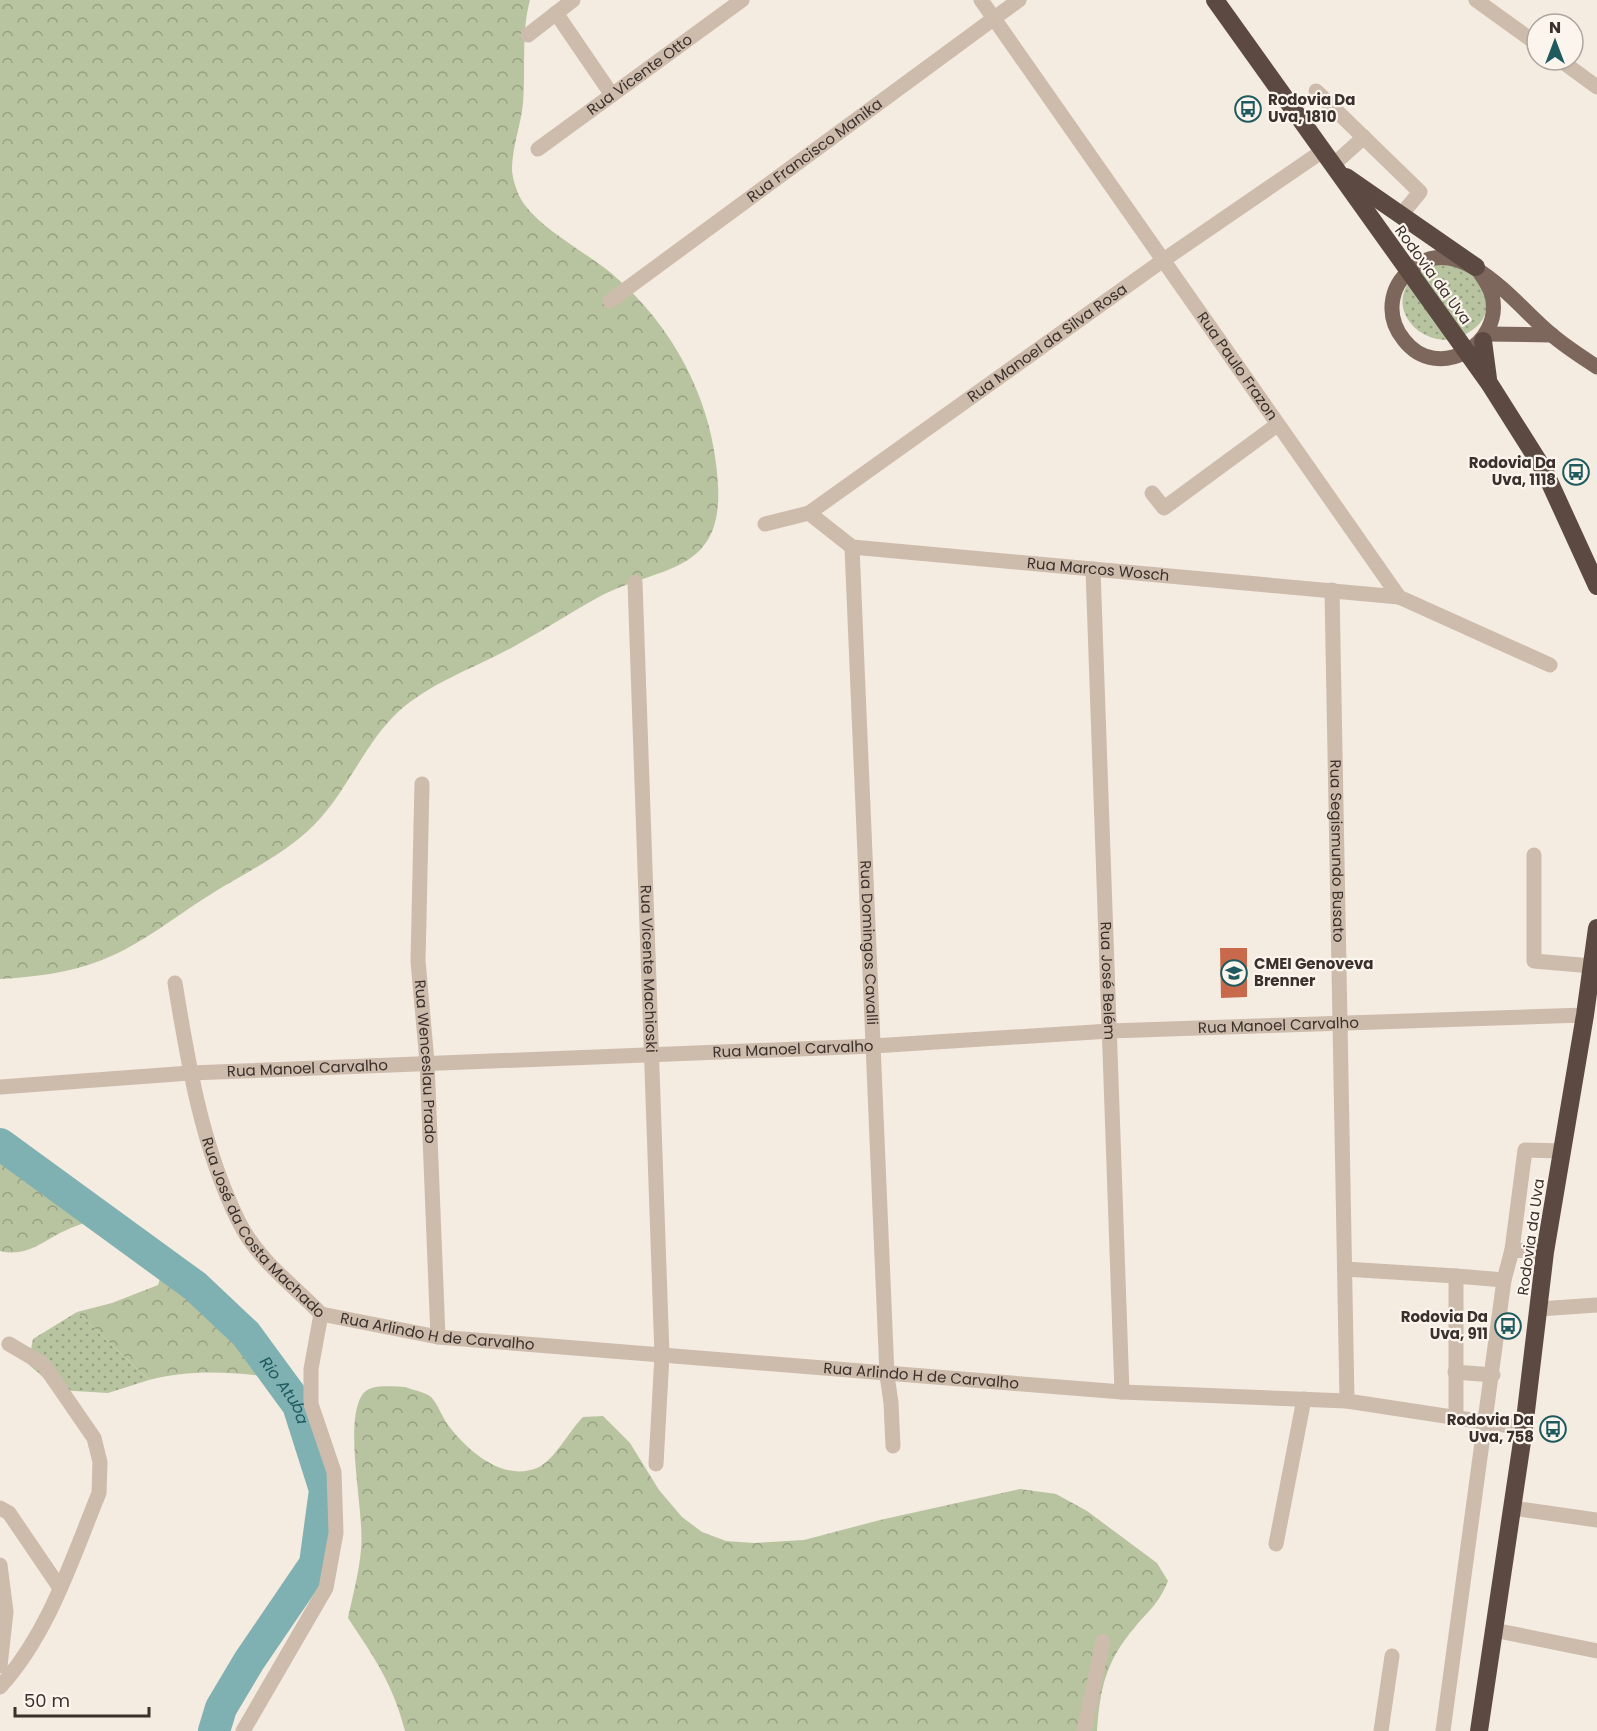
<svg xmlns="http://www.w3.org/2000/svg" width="1597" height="1731" viewBox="0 0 1597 1731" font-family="Poppins,sans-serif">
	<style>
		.grass { fill: url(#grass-dots) }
		.forest { fill: url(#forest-crowns) }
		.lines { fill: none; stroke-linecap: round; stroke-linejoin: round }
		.river { stroke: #7fb0b2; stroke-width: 32 }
		.building { fill: #c8694b }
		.minor { stroke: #cdbbac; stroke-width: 15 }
		.major { stroke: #7d675c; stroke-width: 15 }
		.highway { stroke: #5c4a42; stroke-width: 18 }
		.labels { text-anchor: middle; stroke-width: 4.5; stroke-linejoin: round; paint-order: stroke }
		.street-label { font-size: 15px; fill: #3b302b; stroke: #fbf5ee }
		.poi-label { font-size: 15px; font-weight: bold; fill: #3b302b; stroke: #fbf5ee; text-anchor: end }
		.water-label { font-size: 16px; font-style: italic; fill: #1f5a5e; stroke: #fbf5ee }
	</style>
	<defs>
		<pattern id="grass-dots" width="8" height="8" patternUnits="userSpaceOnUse" patternTransform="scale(1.5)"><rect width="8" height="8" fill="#b8c4a0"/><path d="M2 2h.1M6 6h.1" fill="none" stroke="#97a083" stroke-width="1.8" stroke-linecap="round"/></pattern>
		<pattern id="forest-crowns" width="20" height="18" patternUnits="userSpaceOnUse" patternTransform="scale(1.5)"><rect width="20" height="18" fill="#b8c4a0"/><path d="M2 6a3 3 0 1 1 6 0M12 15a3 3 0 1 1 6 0" fill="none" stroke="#97a083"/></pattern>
	</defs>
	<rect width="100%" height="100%" fill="#f4ebe1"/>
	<g class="grass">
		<path d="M1427 265H1464C1470 272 1481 282 1485 291 1488 297 1487 307 1485 314 1482 323 1475 329 1466 334 1431 355 1384 314 1410 281 1415 275 1422 270 1427 265Z"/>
		<polygon points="77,1312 149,1380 108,1393 58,1390 28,1364 33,1339"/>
	</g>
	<g class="forest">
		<path d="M0 0H530C521 32 526 70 523 103 521 125 512 147 512 169 512 179 518 196 524 204 543 230 585 252 611 273 674 326 714 402 718 485 723 576 658 565 597 598 571 612 546 629 520 643 479 667 434 680 398 712 364 744 347 792 314 825 286 853 249 871 216 891 178 914 143 944 102 960 69 973 34 977 0 979Z"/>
		<path d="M0 1142 104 1216C90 1221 74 1226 60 1233 39 1244 25 1257 0 1251Z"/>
		<path d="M166 1260C213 1295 241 1326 272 1377 229 1372 191 1369 149 1380L77 1312 112 1303 158 1285Z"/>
		<path d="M405 1387C413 1390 425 1392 431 1397 438 1404 442 1417 448 1425 467 1450 502 1482 537 1468 554 1461 569 1431 583 1417L603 1416 630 1443 659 1490 682 1517 702 1532 726 1541 754 1543 804 1540 880 1520 1020 1489 1056 1494 1087 1511 1157 1563 1168 1581C1158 1605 1150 1609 1135 1627 1106 1661 1100 1688 1097 1731H405C393 1684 374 1657 348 1618 353 1595 359 1572 361 1550 365 1511 343 1426 362 1395 370 1383 393 1387 405 1387Z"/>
	</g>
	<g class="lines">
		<path class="river" id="s1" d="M0 1144 195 1286 246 1334 298 1405 325 1490 315 1564 249 1661 221 1708 214 1731"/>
	</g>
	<polygon class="building" points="1220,948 1247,948 1247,997 1221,998"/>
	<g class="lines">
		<g class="minor">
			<path id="s2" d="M981 0 1399 597 1550 665"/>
			<polyline points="1476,0 1537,44"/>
			<polyline points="556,13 612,95"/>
			<polyline points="528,35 573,0"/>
			<polyline points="1560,60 1597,87"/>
			<polyline points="1316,91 1420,192 1401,215"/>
			<path id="s3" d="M538 149 742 0"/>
			<polyline points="1333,165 1364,137"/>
			<path id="s4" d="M610 301 1019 0"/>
			<polyline points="1152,493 1164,508 1277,425"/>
			<path id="s5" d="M809 513 852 547 1399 597"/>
			<path id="s6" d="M765 524 809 513 1162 261 1324 150"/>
			<path id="s7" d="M852 547 887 1375 891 1403 893 1446"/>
			<path id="s8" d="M1093 569 1122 1392"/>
			<path id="s9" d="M635 582 662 1355 656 1464"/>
			<path id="s10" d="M1332 590 1347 1401"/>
			<path id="s11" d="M422 784 418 961 427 1062 438 1337"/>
			<polyline points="1534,855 1534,961 1592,966"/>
			<path id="s12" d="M175 983C188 1063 202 1148 239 1222 257 1259 293 1285 321 1314"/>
			<path id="s13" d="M0 1087 190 1073 873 1046 1110 1031 1585 1015"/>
			<polyline points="1512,1250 1525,1150 1562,1151"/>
			<polyline points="1345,1269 1456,1276"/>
			<polyline points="1539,1309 1597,1305"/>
			<path id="s14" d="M321 1314 438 1337 1122 1392 1347 1401 1524 1428"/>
			<polyline points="1455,1372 1493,1375"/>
			<polyline points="1456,1418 1456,1276 1504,1280"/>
			<polyline points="0,1508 9,1513 60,1588"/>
			<polyline points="1512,1508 1597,1520"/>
			<polyline points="1276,1544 1304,1399"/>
			<polyline points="0,1565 6,1612 0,1666"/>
			<polyline points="1494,1630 1597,1651"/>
			<path d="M0 1687C49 1633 72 1559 99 1493L100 1462 94 1438 43 1364 9 1344"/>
			<polyline points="243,1731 326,1588 336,1533 334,1472 311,1404 311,1369 321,1314"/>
			<polyline points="1084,1731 1103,1641"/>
			<polyline points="1381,1731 1392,1656"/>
			<polyline points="1443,1731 1504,1280 1512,1250 1545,1252"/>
		</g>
		<g class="major">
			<path d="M1476 267C1482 276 1489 285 1492 295 1504 345 1437 383 1404 340 1394 328 1390 313 1393 298 1396 283 1405 273 1417 265 1464 233 1519 309 1552 335 1566 347 1582 357 1597 367"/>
			<polyline points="1487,334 1552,335"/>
		</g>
		<g class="highway">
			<polyline points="1215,0 1489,383 1544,470 1597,586"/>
			<polyline points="1346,177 1476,267"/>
			<polyline points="1483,341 1488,379"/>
			<polyline points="1479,1731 1524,1428 1545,1252 1585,1015 1597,928"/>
		</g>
	</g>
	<defs>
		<g id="bus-ring" transform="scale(1.35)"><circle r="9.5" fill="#fbf5ee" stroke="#1f5a5e" stroke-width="1.5"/><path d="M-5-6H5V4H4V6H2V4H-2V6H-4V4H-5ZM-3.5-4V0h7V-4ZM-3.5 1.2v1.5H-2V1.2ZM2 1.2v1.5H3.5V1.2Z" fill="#1f5a5e"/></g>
		<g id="school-ring" transform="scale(1.35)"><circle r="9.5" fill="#fbf5ee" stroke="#1f5a5e" stroke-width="1.5"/><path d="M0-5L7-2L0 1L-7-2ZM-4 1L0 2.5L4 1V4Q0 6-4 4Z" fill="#1f5a5e"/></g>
	</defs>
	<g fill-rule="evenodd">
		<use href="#bus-ring" x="1248" y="109"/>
		<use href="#bus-ring" x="1576" y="472"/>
		<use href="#school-ring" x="1234" y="973"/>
		<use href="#bus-ring" x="1508" y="1326"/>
		<use href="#bus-ring" x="1553" y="1429"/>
	</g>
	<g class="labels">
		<g class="street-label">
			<text dy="5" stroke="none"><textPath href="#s3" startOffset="126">Rua Vicente Otto</textPath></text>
			<text dy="5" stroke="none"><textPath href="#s4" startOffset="254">Rua Francisco Manika</textPath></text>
			<text transform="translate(1433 275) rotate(54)" y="5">Rodovia da Uva</text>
			<text dy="5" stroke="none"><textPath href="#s6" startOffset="338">Rua Manoel da Silva Rosa</textPath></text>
			<text dy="5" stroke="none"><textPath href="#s2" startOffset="447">Rua Paulo Frazon</textPath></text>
			<text dy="5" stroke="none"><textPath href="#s5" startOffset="302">Rua Marcos Wosch</textPath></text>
			<text dy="5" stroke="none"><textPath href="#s10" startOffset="261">Rua Segismundo Busato</textPath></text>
			<text dy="5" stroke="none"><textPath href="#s7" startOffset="396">Rua Domingos Cavalli</textPath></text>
			<text dy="5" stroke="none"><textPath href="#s9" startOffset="387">Rua Vicente Machioski</textPath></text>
			<text dy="5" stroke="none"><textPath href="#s8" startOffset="412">Rua José Belém</textPath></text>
			<text dy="5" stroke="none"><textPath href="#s13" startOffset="1280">Rua Manoel Carvalho</textPath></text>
			<text dy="5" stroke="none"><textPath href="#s13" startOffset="794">Rua Manoel Carvalho</textPath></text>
			<text dy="5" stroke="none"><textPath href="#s11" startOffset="278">Rua Wenceslau Prado</textPath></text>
			<text dy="5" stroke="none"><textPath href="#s13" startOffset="308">Rua Manoel Carvalho</textPath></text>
			<text dy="5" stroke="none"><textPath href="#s12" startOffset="266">Rua José da Costa Machado</textPath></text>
			<text transform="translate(1531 1237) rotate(-82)" y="5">Rodovia da Uva</text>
			<text dy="5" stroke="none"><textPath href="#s14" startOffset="118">Rua Arlindo H de Carvalho</textPath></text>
			<text dy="5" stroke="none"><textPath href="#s14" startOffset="604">Rua Arlindo H de Carvalho</textPath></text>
		</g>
		<g class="poi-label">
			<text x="1268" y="105" text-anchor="start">Rodovia Da<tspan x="1268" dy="17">Uva, 1810</tspan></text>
			<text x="1556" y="468">Rodovia Da<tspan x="1556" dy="17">Uva, 1118</tspan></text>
			<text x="1254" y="969" text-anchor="start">CMEI Genoveva<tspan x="1254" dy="17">Brenner</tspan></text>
			<text x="1488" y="1322">Rodovia Da<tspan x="1488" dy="17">Uva, 911</tspan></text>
			<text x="1534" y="1425">Rodovia Da<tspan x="1534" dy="17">Uva, 758</tspan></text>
		</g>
		<g class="water-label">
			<text dy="6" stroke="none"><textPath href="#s1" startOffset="380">Rio Atuba</textPath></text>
		</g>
	</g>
	<g transform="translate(1555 42)"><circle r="28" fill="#fbf5ee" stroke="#aea6a0" stroke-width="1.5"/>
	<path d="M0-4.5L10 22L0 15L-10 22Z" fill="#1f5a5e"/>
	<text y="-9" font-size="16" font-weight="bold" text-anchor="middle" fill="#3b302b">N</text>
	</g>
	<path d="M15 1707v9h134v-9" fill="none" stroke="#3b302b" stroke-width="3"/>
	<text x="24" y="1707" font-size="18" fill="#3b302b" stroke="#fbf5ee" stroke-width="4.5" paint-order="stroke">50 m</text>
</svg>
